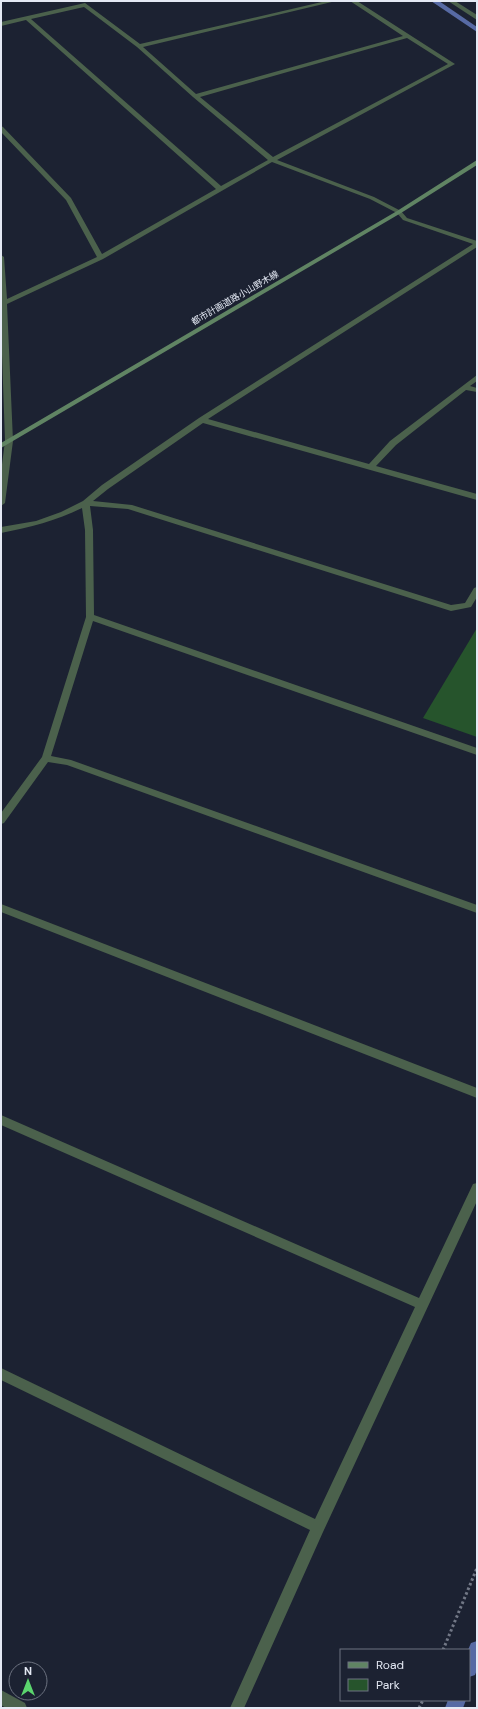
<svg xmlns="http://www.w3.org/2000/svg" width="478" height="1709" viewBox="0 0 478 1709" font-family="'DM Sans','Noto Sans JP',sans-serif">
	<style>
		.green { fill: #26542c }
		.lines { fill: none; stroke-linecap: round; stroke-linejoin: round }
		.stream { fill: #576aa4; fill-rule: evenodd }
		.path { stroke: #727886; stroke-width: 3; stroke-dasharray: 2.5 2.5; stroke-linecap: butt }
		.street { fill: #4b614c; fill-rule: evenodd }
		.secondary { fill: #608463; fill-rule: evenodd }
		.labels { text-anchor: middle; stroke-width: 4; stroke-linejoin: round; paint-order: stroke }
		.far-street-label { font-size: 9px; fill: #e4e9f4; stroke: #1c2232 }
	</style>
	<rect width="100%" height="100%" fill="#1c2232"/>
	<polygon class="green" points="477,628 477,737 423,718"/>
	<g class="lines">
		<g class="stream">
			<polygon points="431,1 439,1 477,27 477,32"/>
			<polygon points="477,1641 477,1670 475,1675 469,1677 468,1650 471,1643"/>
			<polygon points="448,1700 466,1700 463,1708 445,1708"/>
		</g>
		<g class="path">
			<polyline points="443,1650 477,1568"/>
			<polyline points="419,1708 423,1700"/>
		</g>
		<g class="street">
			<path d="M326 1H336L143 47 196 94 403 36 350 1H357L455 64 277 160 374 197 401 211 407 218 477 241V247L208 419 369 464 390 441 477 375V381L470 386 477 388V392L466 390 396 445 376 466 477 494V500L203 423 108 489 93 501 132 505 451 605 465 603 474 588 477 587V597L471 607 451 611 128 509 90 506 93 530 94 615 477 748V755L93 621 51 756 71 760 477 905V913L67 765 48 762 4 823 1 824V813L42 757 86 617 85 530 82 508C56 521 30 527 1 533V527L36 521 61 512 83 501 102 485 199 418 473 244 403 220 397 213 370 199 272 162 103 259 7 304 13 441 5 503 1 506V472L5 441 1 326V255L4 257 7 299 97 257 66 200 1 132V126L3 127 71 198 102 254 216 189 26 20 1 26V22L85 3 140 44ZM84 7 137 47 193 97 268 160 221 186 31 19ZM407 38 448 64 273 157 200 97Z"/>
			<polygon points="448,1 455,1 477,15 477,20"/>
			<polygon points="1,904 477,1088 477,1098 1,912"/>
			<polygon points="1,1115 419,1298 473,1184 477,1183 477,1201 323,1532 244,1708 230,1708 310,1530 1,1380 1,1368 315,1519 415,1307 1,1125"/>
			<polygon points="1,1690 25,1703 27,1708 6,1708 1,1705"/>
		</g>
		<polygon class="secondary" points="477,160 477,165 401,213 1,448 1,443 397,211"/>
	</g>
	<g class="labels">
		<g class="far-street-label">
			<text transform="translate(235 298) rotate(-30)" y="3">都市計画道路小山野木線</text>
		</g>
	</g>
	<rect width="478" height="1709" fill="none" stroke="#e4e9f4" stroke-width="4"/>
	<rect x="340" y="1649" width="130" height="52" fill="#1c2232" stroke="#6c7280"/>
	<rect x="348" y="1662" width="20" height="6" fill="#608463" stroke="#6c7280"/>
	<text x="376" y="1669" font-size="12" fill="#e4e9f4">Road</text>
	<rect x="348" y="1679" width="20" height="12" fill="#26542c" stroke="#6c7280"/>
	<text x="376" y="1689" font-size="12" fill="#e4e9f4">Park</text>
	<g transform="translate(28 1681)"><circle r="19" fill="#1c2232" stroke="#6c7280"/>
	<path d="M0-3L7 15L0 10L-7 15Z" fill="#5bd56e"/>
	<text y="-6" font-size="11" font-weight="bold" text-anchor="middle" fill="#e4e9f4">N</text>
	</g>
</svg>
